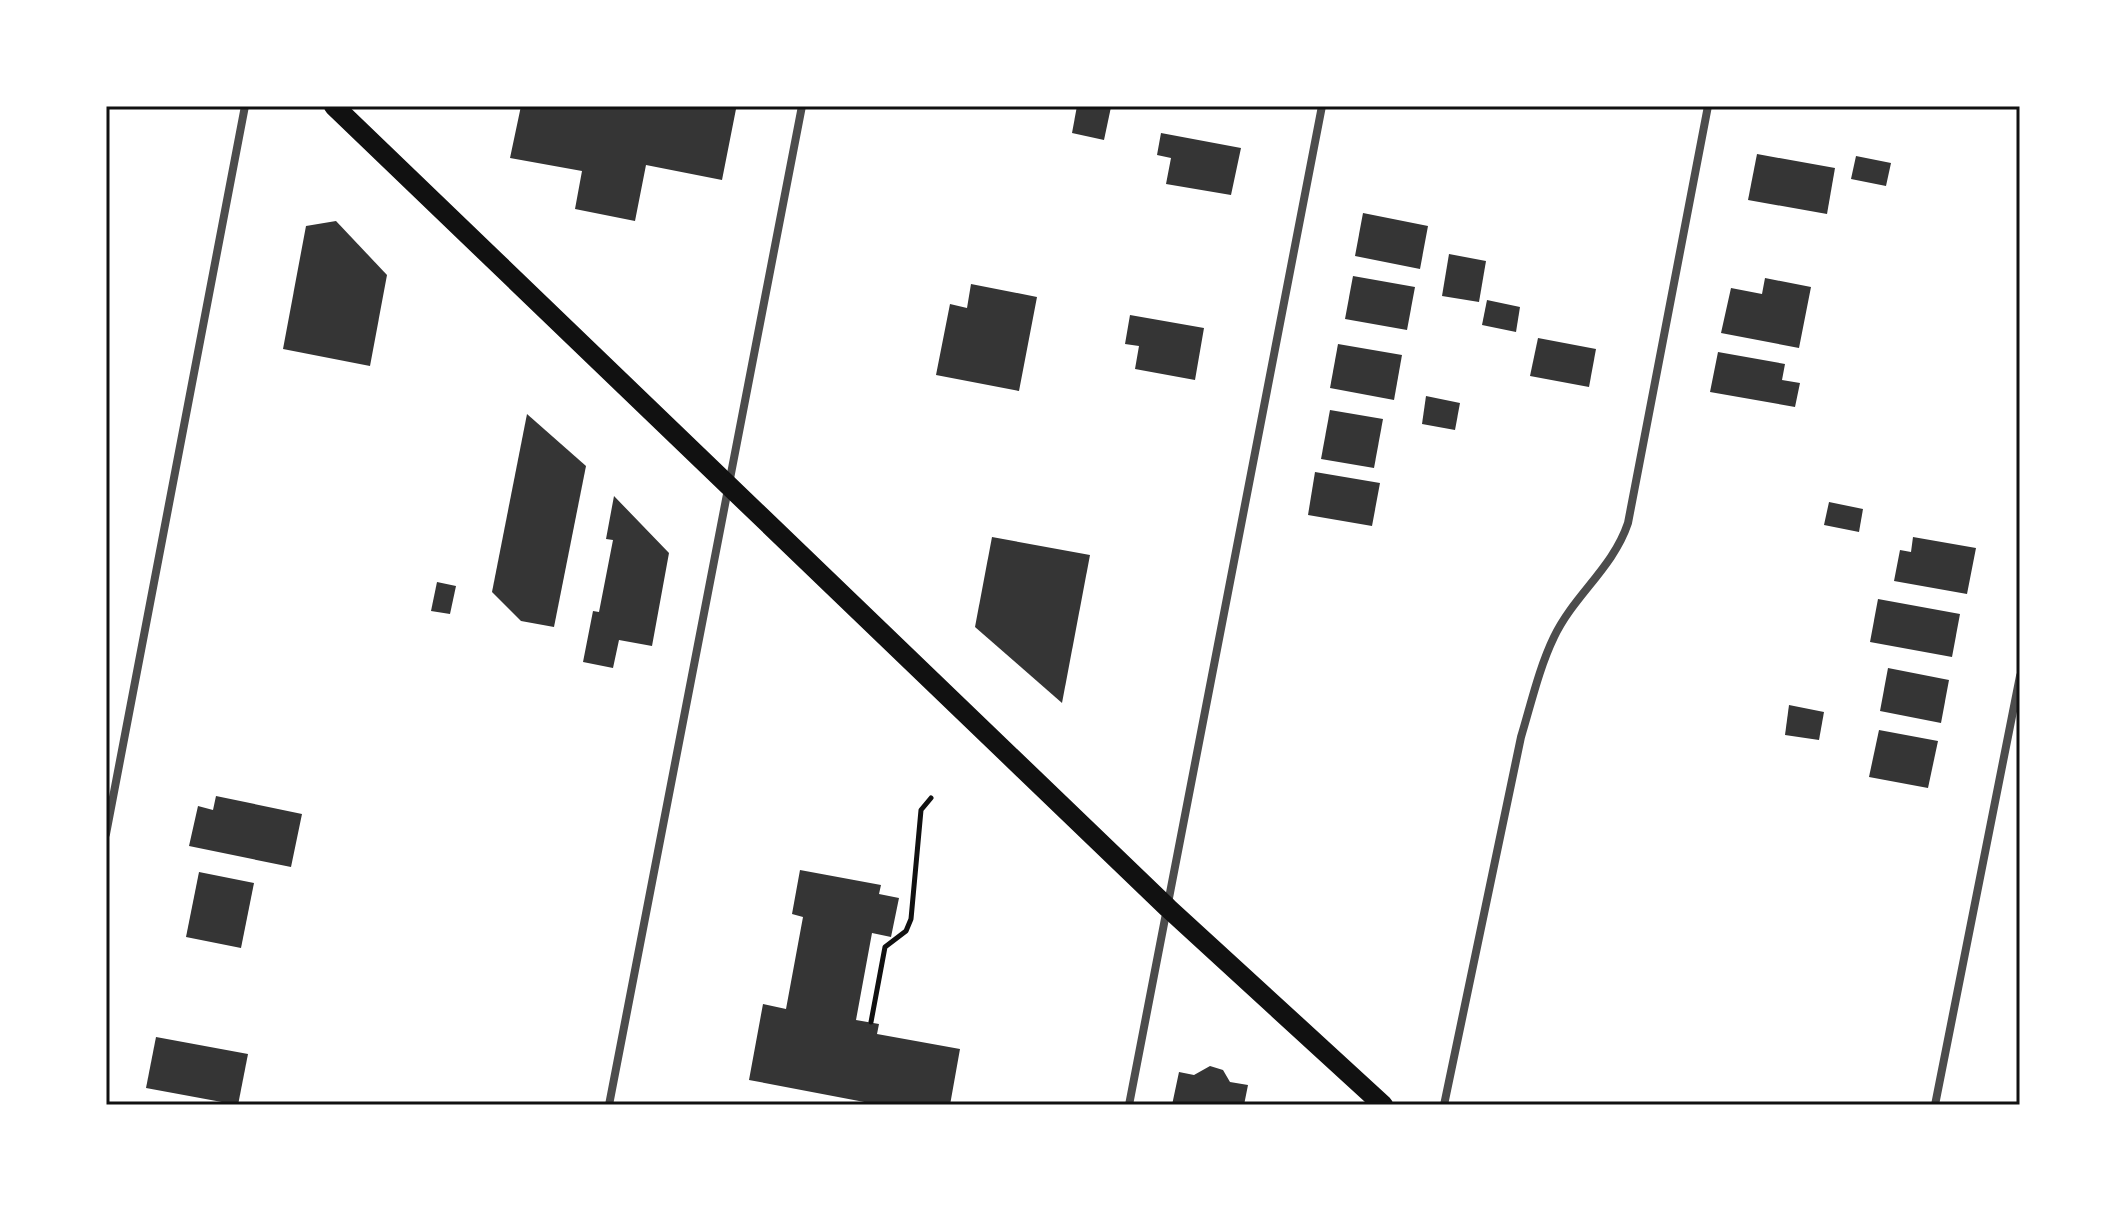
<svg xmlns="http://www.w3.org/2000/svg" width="2126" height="1211" viewBox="0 0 2126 1211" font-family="'Titillium Web',sans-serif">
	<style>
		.building { fill: #353535 }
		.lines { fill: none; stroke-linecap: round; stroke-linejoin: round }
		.path { stroke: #111; stroke-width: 5 }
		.minor { stroke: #4c4c4c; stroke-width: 8 }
		.primary { stroke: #111; stroke-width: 20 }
		.neatline { fill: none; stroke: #111; stroke-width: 3 }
	</style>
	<rect width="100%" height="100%" fill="#fff"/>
	<g class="building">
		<polygon points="521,106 721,106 736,109 722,180 646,165 635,221 575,209 582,171 510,158"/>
		<polygon points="1077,106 1111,107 1104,140 1072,133"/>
		<polygon points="1161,133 1241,148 1231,195 1166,184 1171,158 1157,155"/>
		<polygon points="1757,154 1835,168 1827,214 1748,200"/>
		<polygon points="1856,156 1891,163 1886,186 1851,179"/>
		<polygon points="1363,213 1428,226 1420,269 1355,256"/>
		<polygon points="336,221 387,275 370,366 283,349 306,226"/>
		<polygon points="1449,254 1486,261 1479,302 1442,296"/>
		<polygon points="1353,276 1415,287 1407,330 1345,319"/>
		<polygon points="1765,278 1811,287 1799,348 1721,333 1731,288 1762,294"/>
		<polygon points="971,284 1037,297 1019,391 936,375 950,304 967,308"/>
		<polygon points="1487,300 1520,307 1516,332 1482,325"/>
		<polygon points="1130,315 1204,328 1195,380 1135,369 1139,346 1125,344"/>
		<polygon points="1538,338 1596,349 1589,387 1530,376"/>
		<polygon points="1338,344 1402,355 1394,400 1330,388"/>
		<polygon points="1718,352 1785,364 1782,380 1800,383 1795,407 1710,392"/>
		<polygon points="1426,396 1460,403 1455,430 1422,424"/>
		<polygon points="1330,410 1383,419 1374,468 1321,459"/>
		<polygon points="527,414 586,466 554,627 521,621 492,592"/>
		<polygon points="1315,472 1380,483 1372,526 1308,515"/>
		<polygon points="614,496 669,553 652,646 619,640 613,668 583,662 593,611 599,612 613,540 606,539"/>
		<polygon points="1829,502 1863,509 1859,532 1824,525"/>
		<polygon points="992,537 1090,555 1062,703 975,627"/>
		<polygon points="1913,537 1976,548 1967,594 1894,581 1900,550 1911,552"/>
		<polygon points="437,582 456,586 450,614 431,611"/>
		<polygon points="1878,599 1960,614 1952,657 1870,642"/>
		<polygon points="1888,668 1949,680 1941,723 1880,711"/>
		<polygon points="1789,705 1824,712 1819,740 1785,735"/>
		<polygon points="1879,730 1938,741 1928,788 1869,777"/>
		<polygon points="216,796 302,814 291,867 189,846 198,806 213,810"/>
		<polygon points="800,870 881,885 879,894 899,898 891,937 872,933 856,1020 879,1024 877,1034 960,1049 950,1105 880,1105 749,1080 763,1004 786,1009 803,917 792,914"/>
		<polygon points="199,872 254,883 241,948 186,937"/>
		<polygon points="156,1037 248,1054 238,1105 146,1088"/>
		<polygon points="1210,1066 1223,1070 1230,1082 1248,1085 1244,1105 1172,1105 1179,1072 1194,1075"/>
	</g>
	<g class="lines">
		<polyline class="path" points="871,1022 885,947 906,931 911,919 921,810 931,798"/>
		<g class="minor">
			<polyline points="106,834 245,106"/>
			<polyline points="609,1105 802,106"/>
			<polyline points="1129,1105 1322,106"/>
			<path d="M1444 1105 1521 737C1531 704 1539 668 1554 637 1574 595 1613 568 1628 523L1708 106"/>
			<polyline points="1935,1105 2020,676"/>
		</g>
		<polyline class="primary" points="334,106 1168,908 1383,1105"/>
	</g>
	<rect width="2126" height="1211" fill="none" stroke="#ffffff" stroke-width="216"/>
	<rect x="108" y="108" width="1910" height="995" class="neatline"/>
</svg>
